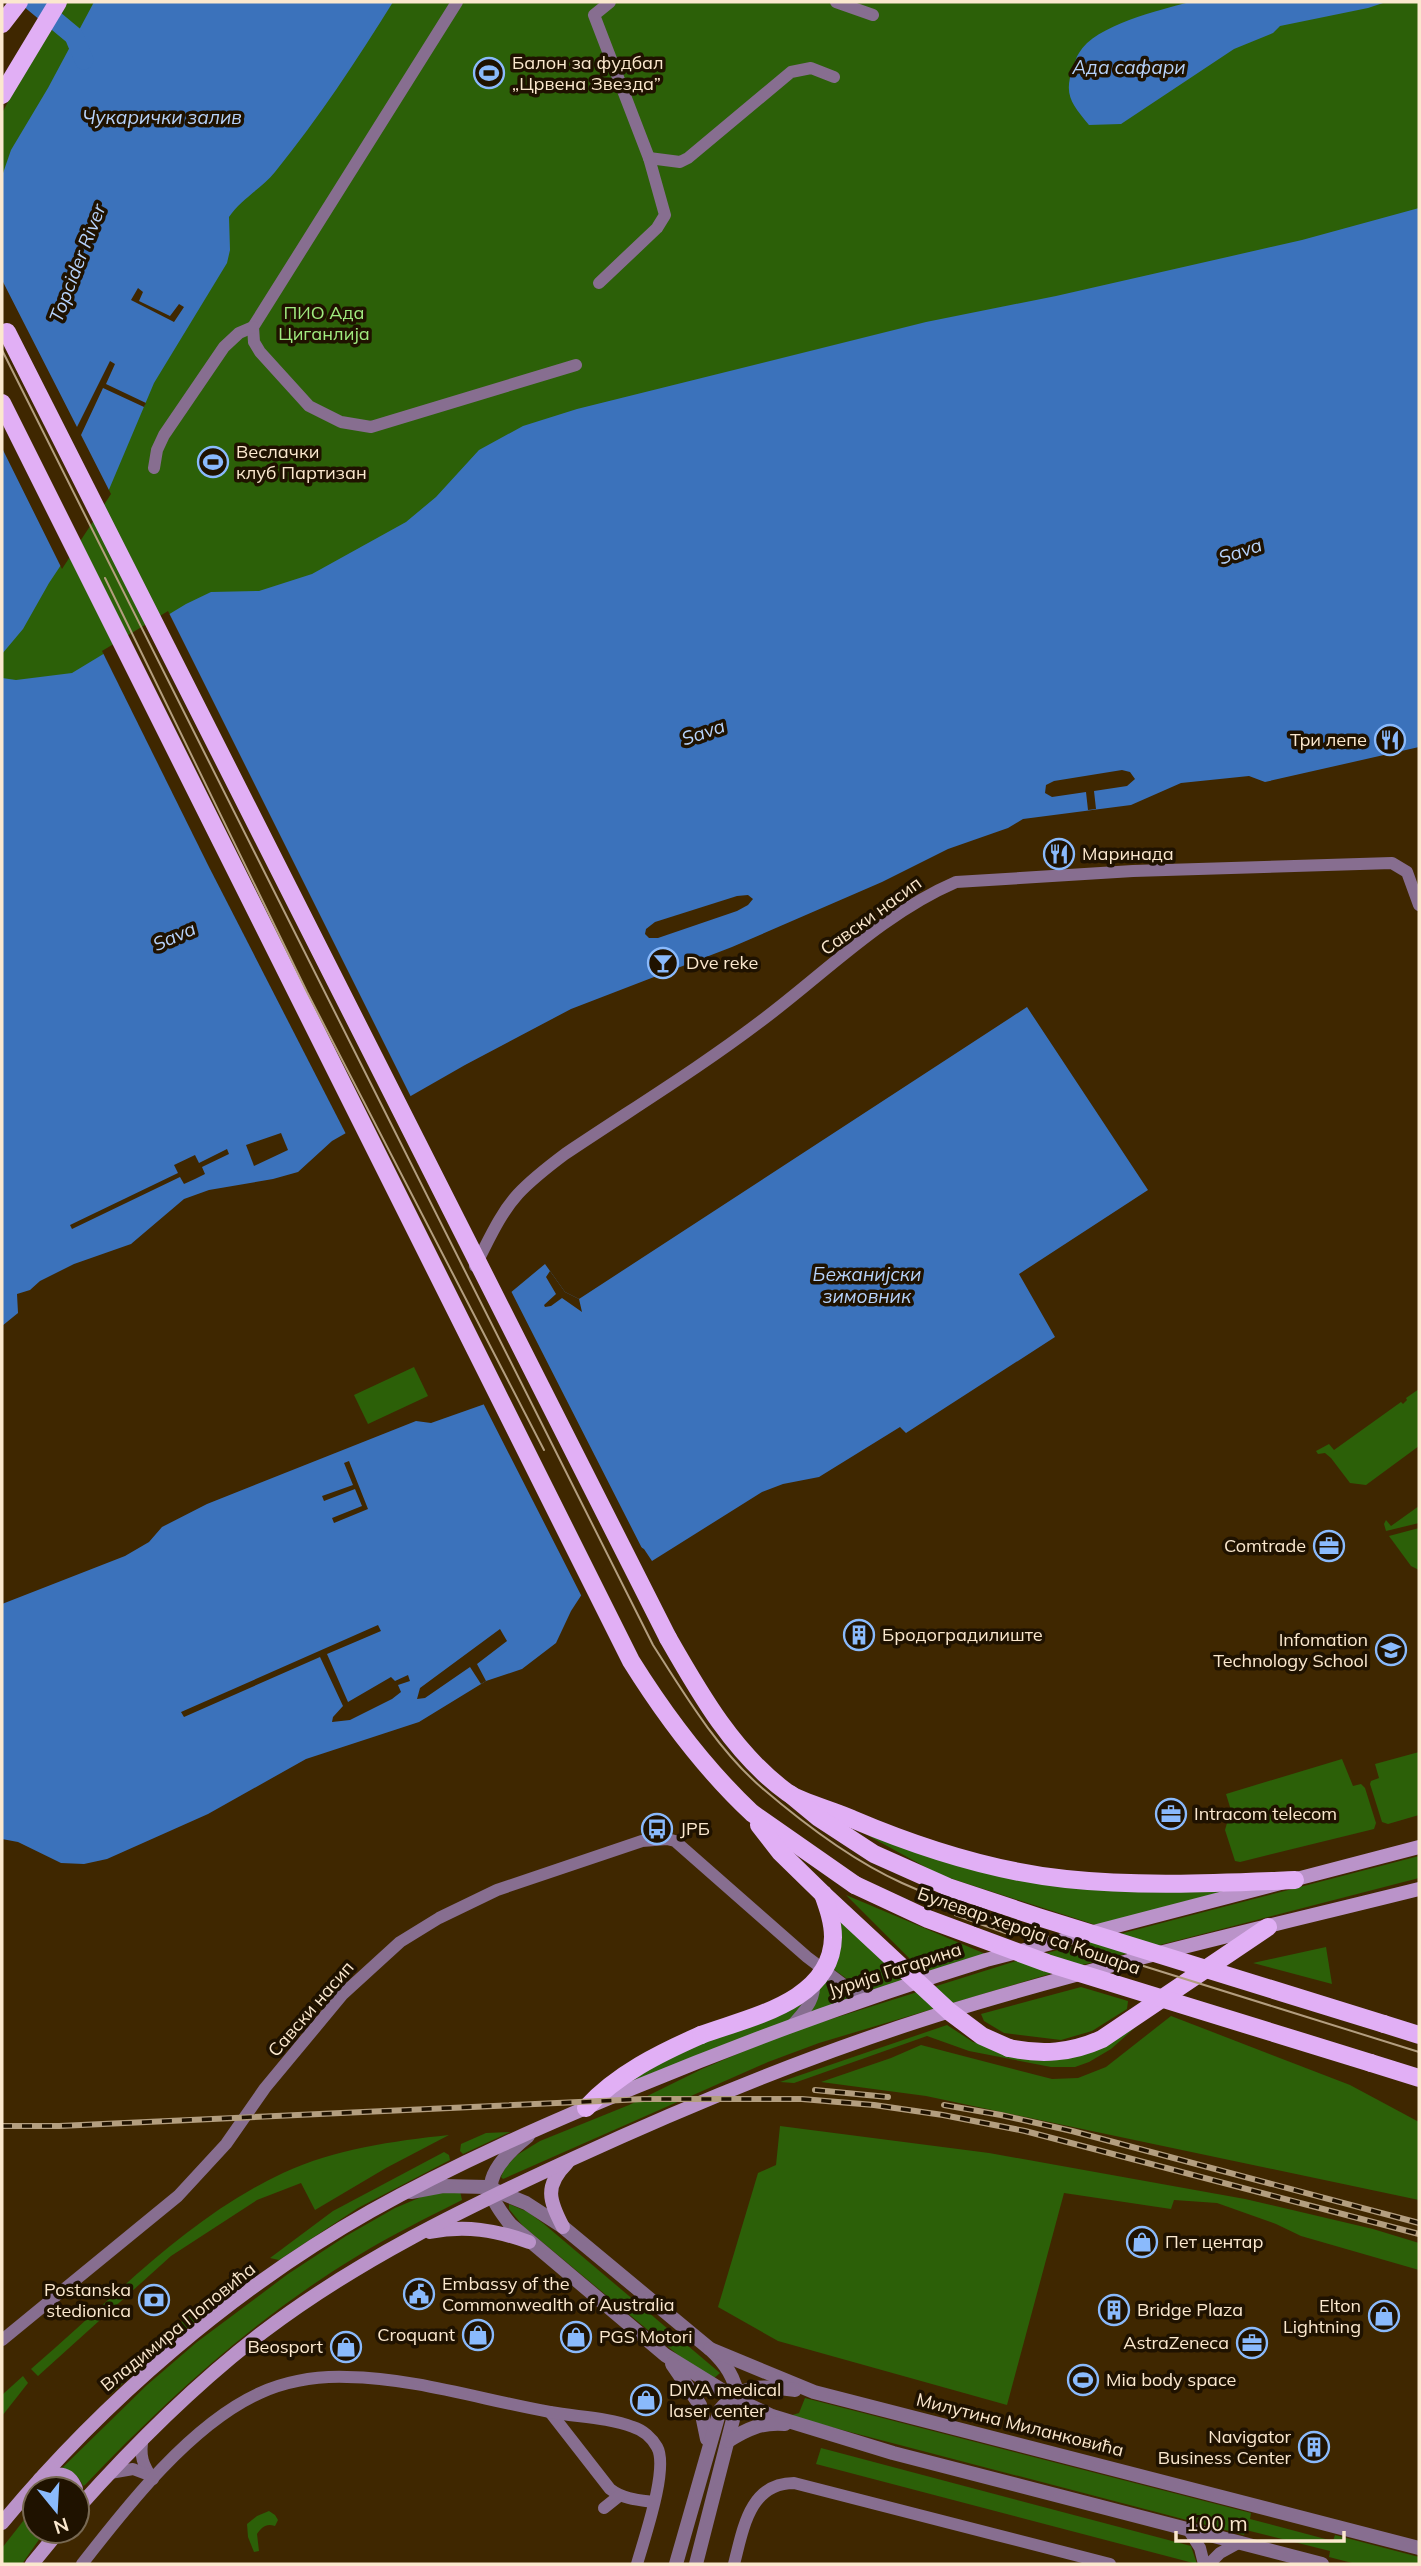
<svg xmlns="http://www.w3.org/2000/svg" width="1421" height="2566" viewBox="0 0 1421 2566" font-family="Mulish,sans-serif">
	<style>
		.green { fill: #2c6008 }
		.water { fill: #3b72bb }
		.pier { fill: #3f2700 }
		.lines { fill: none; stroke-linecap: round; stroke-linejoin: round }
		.river { stroke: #3b72bb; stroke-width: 19 }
		.minor { stroke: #876e90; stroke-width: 12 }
		.tertiary { stroke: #876e90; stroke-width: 14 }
		.secondary { stroke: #ba93c9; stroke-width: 14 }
		.primary { stroke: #e1aff5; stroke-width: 18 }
		.tram { stroke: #b39e7f; stroke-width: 2 }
		.rail-casing { stroke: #b39e7f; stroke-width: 6 }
		.rail { stroke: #1f1200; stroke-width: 3.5; stroke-dasharray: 10; stroke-linecap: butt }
		.primary-bridge { stroke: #e1aff5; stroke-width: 18 }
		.labels { text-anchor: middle; stroke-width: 7; stroke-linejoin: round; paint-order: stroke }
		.poi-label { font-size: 18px; fill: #fbe8ce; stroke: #1f1200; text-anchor: start }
		.park-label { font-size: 18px; fill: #a1eb7f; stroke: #1f1200 }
		.street-label { font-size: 18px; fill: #fbe8ce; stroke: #1f1200 }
		.water-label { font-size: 19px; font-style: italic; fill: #b7d3fb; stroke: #1f1200 }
	</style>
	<rect width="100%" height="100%" fill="#3f2700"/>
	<g class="green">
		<polygon points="61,2 1419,2 1419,298 2,768 2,113"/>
		<polygon points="414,1367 428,1396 368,1424 354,1395"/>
		<polygon points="1419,1389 1419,1446 1366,1485 1350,1483 1331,1458 1325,1453 1318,1454 1316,1451 1329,1444 1334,1450 1401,1402 1403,1404 1407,1400 1406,1398"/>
		<polygon points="1419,1506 1419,1523 1386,1531 1384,1524 1386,1520 1391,1526"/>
		<polygon points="1419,1528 1419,1570 1411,1566 1389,1536"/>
		<polygon points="1419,1752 1419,1815 1388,1824 1382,1822 1370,1784 1371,1781 1379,1778 1375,1764"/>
		<polygon points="1342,1759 1353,1786 1361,1784 1365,1788 1376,1823 1374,1829 1240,1862 1235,1861 1225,1830 1227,1823 1234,1820 1226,1794"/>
		<polygon points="867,1835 976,1870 1233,1889 1096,1925 940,1875"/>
		<polygon points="1419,1856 1419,1878 1063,1970 819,2043 768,2062 503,2179 501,2177 505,2168 517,2155 540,2141 629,2105 702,2069 787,2033 1016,1961"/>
		<polygon points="846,1895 988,1955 925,1974"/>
		<polygon points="836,1916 903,1981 865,1992 832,1968"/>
		<polygon points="1326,1947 1332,1984 1253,1963"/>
		<polygon points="828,1979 854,1998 806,2015 821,1983"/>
		<polygon points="1081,1987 1128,2001 1127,2009 1092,2031 1061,2040 1004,2033 984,2021 981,2014"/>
		<polygon points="806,1999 790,2020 627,2086 624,2082 679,2052"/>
		<polygon points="1148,2016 1111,2049 1089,2062 1075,2067 1051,2067 969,2051 927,2036 794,2083 780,2082 947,2025 973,2042 1029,2056"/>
		<polygon points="1171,2016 1350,2085 1419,2122 1419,2200 926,2096 821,2082 891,2058 921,2045 1052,2079 1078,2078 1106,2067"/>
		<polygon points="780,2126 989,2153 1245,2199 1373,2229 1419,2243 1419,2270 1301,2236 1276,2224 1217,2203 1174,2200 1171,2209 1064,2193 1007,2405 778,2341 718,2307 758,2173 776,2165"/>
		<polygon points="510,2132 463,2154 460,2151 461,2144 486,2133"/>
		<path d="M449 2135 386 2168 315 2210 301 2183 257 2200 171 2256 38 2376 31 2369C112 2300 185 2219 283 2173 335 2149 393 2141 449 2135Z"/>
		<polygon points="444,2152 449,2155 450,2160 358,2208 279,2260 270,2258 333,2211"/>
		<path d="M460 2191 462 2200C428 2217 392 2235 359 2255 256 2317 167 2399 85 2485L83 2486C79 2475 72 2472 61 2469L147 2385 197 2342 288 2274 346 2236 395 2208 426 2195Z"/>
		<polygon points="509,2204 528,2212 544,2224 720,2373 713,2379 684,2360 523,2226 509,2209"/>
		<polygon points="246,2272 252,2278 176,2336 112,2393 107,2387 172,2329"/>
		<polygon points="23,2376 28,2383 2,2416 2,2395"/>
		<polygon points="805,2398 1251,2513 1250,2519 1333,2541 1335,2535 1419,2557 1419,2564 1356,2564 1329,2557 1330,2551 1246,2530 1244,2535 789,2416 799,2413"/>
		<polygon points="821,2448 1191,2546 1197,2564 816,2464"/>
		<polygon points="35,2506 35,2531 45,2531 22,2564 2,2564 2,2548"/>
		<path d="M269 2511 275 2515 278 2520 275 2526C266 2523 262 2527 257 2534L259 2551 254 2552 248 2537 247 2524 257 2516Z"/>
	</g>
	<g class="water">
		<path d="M94 2H393C357 60 318 119 275 172 261 189 241 199 229 217L230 250 227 263 154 383 105 499 49 583 23 629 2 654V176L11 150 48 88Z"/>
		<path d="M1190 2H1386L1368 8 1280 26 1273 33 1234 49 1121 124 1089 125C1072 104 1063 95 1073 68 1075 63 1076 57 1079 53 1095 25 1160 10 1190 2Z"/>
		<polygon points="1419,208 1419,747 1265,782 1249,776 1181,783 1131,805 1023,819 1008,828 948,849 882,882 732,947 571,1009 465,1065 332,1141 298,1172 273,1179 209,1190 184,1199 131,1244 74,1264 40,1281 30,1290 17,1294 18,1313 2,1326 2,678 16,680 72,673 186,604 211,592 259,591 312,574 406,522 436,497 479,450 523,426 577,409 926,322 1056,296 1302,240"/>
		<polygon points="1027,1007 1148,1190 1019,1274 1055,1337 906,1433 900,1427 819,1477 783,1484 762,1492 652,1561 644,1549 627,1539 614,1545 571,1611 556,1643 522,1669 486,1681 419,1722 306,1759 208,1814 107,1859 84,1864 61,1863 18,1842 2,1839 2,1604 125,1556 149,1542 162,1527 207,1504 416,1421 431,1423 482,1405 497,1399 526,1376 504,1298 545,1264 565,1292 579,1299"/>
	</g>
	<g class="pier">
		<polygon points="2,280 77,427 110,361 115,364 106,384 146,403 144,407 103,388 81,435 111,494 62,569 2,448"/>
		<polygon points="138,288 143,292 139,301 170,316 179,304 184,307 174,322 131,300"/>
		<polygon points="168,611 412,1099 347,1136 209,867 102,651"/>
		<polygon points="1122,770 1130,772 1135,779 1127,786 1094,791 1096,809 1088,810 1086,792 1052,797 1045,793 1046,785 1054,781"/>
		<polygon points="748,895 753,899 748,905 737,911 658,938 649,938 645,934 646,929 655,922 737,896"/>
		<polygon points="281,1133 288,1150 254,1166 246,1145"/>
		<polygon points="227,1149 229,1154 202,1167 205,1174 195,1179 184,1184 180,1177 72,1229 70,1225 178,1173 174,1165 195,1155 199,1163"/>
		<polygon points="550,1271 565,1292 579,1299 582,1312 562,1298 551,1306 545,1307 544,1305 556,1294 546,1277"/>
		<polygon points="510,1289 650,1564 642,1551 626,1542 617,1547 583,1599 482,1401 495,1396 533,1364 502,1296"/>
		<polygon points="349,1461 368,1509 334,1523 332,1518 362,1506 355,1489 324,1501 322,1496 353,1485 344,1463"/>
		<polygon points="378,1625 381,1631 327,1654 348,1702 391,1677 395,1681 408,1675 410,1681 398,1685 401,1692 392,1699 350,1720 332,1722 333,1717 343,1706 320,1657 184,1717 181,1712"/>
		<polygon points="500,1629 507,1641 477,1664 486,1681 481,1684 470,1667 425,1698 417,1699 420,1688"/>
	</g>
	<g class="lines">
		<polyline class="river" points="33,2 74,36 84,60"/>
		<g class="minor">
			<polyline points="457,2 253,327 254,342 260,352 309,406 341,422 371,427 576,365"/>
			<polyline points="836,2 873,15"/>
			<polyline points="649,158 680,162 688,158 791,72 811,68 834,77"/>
			<polyline points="599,283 657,228 665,215 649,158 594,15 610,2"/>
			<polyline points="154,468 157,450 164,435 224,347 239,333 253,327"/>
			<path d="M475 1266C488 1242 499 1215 518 1194 532 1179 549 1166 565 1154 632 1109 701 1067 765 1018 827 971 884 913 956 882L1133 871 1392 863 1407 872 1419 905"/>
			<path d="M793 2024C805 2010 816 2000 814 1981"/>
			<polyline points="2,2340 178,2196 226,2144 265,2088 343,1994 400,1942 439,1918 497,1890 642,1841 667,1839 675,1841 807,1957 848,1988 868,1997"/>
			<path d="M550 2412 610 2489C623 2499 637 2500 653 2502"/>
			<path d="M143 2438C139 2455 143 2466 153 2479"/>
			<polyline points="110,2473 133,2469 149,2475"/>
			<polyline points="604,2508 619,2496"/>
			<polyline points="1188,2529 1200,2548 1204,2564"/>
			<path d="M82 2564C127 2506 191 2424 260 2393 287 2381 317 2376 347 2377 415 2378 483 2400 550 2412 577 2417 607 2417 633 2427 643 2430 652 2438 657 2447 669 2468 644 2539 637 2564"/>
			<path d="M734 2564C743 2530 749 2483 794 2483L1110 2564"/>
			<polyline points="1209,2564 1220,2553 1240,2542"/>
		</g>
		<g class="tertiary">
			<path d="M528 2136C513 2148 485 2173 492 2195 495 2205 503 2215 510 2224L665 2355 738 2400 772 2416 893 2453 1322 2564"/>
			<path d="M411 2192 443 2186 487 2187 526 2203 563 2227 710 2349C725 2363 736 2378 738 2400L696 2564"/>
			<polyline points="710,2349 814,2392 1419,2548"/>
			<polyline points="672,2364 700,2405 707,2439"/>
			<path d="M728 2441C747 2429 762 2422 785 2424"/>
			<path d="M676 2564 720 2410C742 2383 763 2386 795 2390"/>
		</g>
		<g class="secondary">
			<path d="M563 2227C549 2200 544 2186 567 2163"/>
			<path d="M430 2232C465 2225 496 2230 529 2242"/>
			<path d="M40 2479C56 2473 69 2470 76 2489"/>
			<path d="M77 2509C134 2445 194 2385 263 2332 358 2260 463 2209 572 2159 691 2104 811 2055 937 2015 1095 1966 1258 1929 1419 1889"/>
			<path d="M2 2523C103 2401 233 2289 371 2211 455 2164 544 2125 633 2088 749 2040 866 1997 986 1960L1419 1847"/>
			<polyline points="32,2564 59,2531"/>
		</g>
		<g class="primary">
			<polyline points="2,24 19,2"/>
			<polyline points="2,95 58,2"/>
			<path d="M2 403 631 1661C666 1717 704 1768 752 1813L855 1885"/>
			<path d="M668 1638C700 1694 734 1754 788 1793 801 1802 835 1811 852 1819 920 1848 991 1871 1066 1879 1141 1887 1219 1883 1295 1880"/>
			<polyline points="759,1825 780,1852 823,1894"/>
			<polyline points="1384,2024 1419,2035"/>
			<path d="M1009 2048C1042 2055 1071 2053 1102 2039L1268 1927"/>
			<polyline points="1371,2063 1419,2078"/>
			<path d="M586 2108C617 2074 660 2053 701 2035"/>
		</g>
		<g class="tram">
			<path d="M2 350 653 1645C685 1695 717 1749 762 1788 804 1824 851 1860 902 1883 977 1917 1058 1939 1137 1964 1231 1993 1325 2023 1419 2052"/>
			<polyline points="105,578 307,992 544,1450"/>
			<polyline points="955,1915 1008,1934"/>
		</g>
		<g class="rail-casing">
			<g id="rail">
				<polyline points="815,2090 888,2097"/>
				<polyline points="944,2105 1001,2115 1072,2131 1419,2223"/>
				<polyline points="2,2126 59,2126 644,2099 802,2099 874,2105 943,2115 1025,2131 1419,2234"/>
			</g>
		</g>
		<use href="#rail" class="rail"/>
		<g class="primary-bridge">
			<polyline points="7,332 668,1638"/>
			<polyline points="790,1794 819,1818 874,1854 948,1887 1038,1917 1384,2024"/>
			<polyline points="855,1885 928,1919 1047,1963 1371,2063"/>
			<polyline points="823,1894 950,2012 982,2036 1009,2048"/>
			<path d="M701 2035C749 2017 832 2002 833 1937 833 1922 828 1908 823 1894"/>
		</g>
	</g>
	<defs>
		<g id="stadium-ring" transform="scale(1.575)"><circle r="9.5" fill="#1f1200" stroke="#8abafc" stroke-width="1.5"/><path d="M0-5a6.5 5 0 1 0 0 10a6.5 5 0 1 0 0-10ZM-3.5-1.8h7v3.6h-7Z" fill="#8abafc"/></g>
		<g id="restaurant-ring" transform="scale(1.575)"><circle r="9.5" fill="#1f1200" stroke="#8abafc" stroke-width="1.5"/><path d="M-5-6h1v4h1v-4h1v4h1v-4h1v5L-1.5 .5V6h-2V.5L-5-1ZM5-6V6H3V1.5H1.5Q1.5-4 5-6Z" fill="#8abafc"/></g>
		<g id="bar-ring" transform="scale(1.575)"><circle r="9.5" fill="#1f1200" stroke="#8abafc" stroke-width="1.5"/><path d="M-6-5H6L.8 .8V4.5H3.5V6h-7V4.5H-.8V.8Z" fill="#8abafc"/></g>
		<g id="office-ring" transform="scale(1.575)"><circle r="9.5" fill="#1f1200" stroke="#8abafc" stroke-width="1.5"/><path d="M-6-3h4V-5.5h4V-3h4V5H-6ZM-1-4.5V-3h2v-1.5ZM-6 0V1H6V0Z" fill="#8abafc"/></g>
		<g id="building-ring" transform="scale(1.575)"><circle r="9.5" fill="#1f1200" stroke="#8abafc" stroke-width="1.5"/><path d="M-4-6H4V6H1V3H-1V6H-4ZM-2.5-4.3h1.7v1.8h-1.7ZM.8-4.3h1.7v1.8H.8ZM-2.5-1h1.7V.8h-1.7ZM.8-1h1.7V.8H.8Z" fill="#8abafc"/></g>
		<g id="school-ring" transform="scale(1.575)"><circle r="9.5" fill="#1f1200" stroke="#8abafc" stroke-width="1.5"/><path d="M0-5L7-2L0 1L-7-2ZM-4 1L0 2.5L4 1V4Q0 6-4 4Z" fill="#8abafc"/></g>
		<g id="bus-ring" transform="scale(1.575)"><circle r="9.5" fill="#1f1200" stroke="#8abafc" stroke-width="1.5"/><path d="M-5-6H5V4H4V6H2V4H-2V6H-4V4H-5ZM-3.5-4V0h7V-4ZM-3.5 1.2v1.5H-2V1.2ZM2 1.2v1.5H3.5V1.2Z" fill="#8abafc"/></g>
		<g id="shop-ring" transform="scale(1.575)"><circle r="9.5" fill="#1f1200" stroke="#8abafc" stroke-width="1.5"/><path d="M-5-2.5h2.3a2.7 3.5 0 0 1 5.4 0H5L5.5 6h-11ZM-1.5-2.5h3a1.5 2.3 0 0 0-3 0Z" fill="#8abafc"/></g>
		<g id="civic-ring" transform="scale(1.575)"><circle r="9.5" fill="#1f1200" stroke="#8abafc" stroke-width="1.5"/><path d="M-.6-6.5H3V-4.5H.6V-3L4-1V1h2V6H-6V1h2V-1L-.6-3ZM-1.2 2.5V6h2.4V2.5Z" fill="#8abafc"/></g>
		<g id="bank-ring" transform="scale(1.575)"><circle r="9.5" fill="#1f1200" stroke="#8abafc" stroke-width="1.5"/><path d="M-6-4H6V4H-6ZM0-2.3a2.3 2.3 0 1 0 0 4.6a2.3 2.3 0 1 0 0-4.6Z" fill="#8abafc"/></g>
	</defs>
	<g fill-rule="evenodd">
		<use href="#stadium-ring" x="489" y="73"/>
		<use href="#stadium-ring" x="213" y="462"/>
		<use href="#restaurant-ring" x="1390" y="740"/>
		<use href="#restaurant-ring" x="1059" y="854"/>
		<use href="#bar-ring" x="663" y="963"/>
		<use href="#office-ring" x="1329" y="1546"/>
		<use href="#building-ring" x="859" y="1635"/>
		<use href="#school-ring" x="1391" y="1650"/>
		<use href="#office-ring" x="1171" y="1814"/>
		<use href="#bus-ring" x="657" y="1829"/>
		<use href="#shop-ring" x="1142" y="2242"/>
		<use href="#civic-ring" x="419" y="2294"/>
		<use href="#bank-ring" x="154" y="2300"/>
		<use href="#building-ring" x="1114" y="2310"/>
		<use href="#shop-ring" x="1384" y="2316"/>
		<use href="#shop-ring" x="478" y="2335"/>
		<use href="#shop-ring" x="576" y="2337"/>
		<use href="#office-ring" x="1252" y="2343"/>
		<use href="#shop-ring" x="346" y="2347"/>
		<use href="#stadium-ring" x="1083" y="2380"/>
		<use href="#shop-ring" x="646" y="2400"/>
		<use href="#building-ring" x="1314" y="2447"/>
	</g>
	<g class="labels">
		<g class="poi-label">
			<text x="512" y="69">Балон за фудбал<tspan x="512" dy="21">„Црвена Звезда”</tspan></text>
			<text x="236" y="458">Веслачки<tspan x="236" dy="21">клуб Партизан</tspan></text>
			<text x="1367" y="746" text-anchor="end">Три лепе</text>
			<text x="1082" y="860">Маринада</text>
			<text x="686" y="969">Dve reke</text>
			<text x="1306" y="1552" text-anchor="end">Comtrade</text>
			<text x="882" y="1641">Бродоградилиште</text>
			<text x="1368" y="1646" text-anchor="end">Infomation<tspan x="1368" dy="21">Technology School</tspan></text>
			<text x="1194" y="1820">Intracom telecom</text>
			<text x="680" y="1835">ЈРБ</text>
			<text x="1165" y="2248">Пет центар</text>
			<text x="442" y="2290">Embassy of the<tspan x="442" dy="21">Commonwealth of Australia</tspan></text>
			<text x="131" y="2296" text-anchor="end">Postanska<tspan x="131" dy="21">stedionica</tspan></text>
			<text x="1361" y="2312" text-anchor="end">Elton<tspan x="1361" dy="21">Lightning</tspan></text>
			<text x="1137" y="2316">Bridge Plaza</text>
			<text x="455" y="2341" text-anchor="end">Croquant</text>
			<text x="599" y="2343">PGS Motori</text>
			<text x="1229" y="2349" text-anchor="end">AstraZeneca</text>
			<text x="323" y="2353" text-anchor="end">Beosport</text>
			<text x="1106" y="2386">Mia body space</text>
			<text x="669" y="2396">DIVA medical<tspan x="669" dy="21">laser center</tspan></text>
			<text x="1291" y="2443" text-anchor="end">Navigator<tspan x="1291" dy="21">Business Center</tspan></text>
		</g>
		<g class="park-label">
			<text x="324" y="319">ПИО Ада<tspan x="324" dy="21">Циганлија</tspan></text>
		</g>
		<g class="street-label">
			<text transform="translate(871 916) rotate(-36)" y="6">Савски насип</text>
			<text transform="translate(1029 1931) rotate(19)" y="6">Булевар хероја са Кошара</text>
			<text transform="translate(895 1970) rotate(-18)" y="6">Јурија Гагарина</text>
			<text transform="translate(311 2009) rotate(-49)" y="6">Савски насип</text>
			<text transform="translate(178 2327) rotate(-39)" y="6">Владимира Поповића</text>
			<text transform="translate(1020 2425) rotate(14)" y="6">Милутина Миланковића</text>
		</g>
		<g class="water-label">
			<text x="1129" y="74">Ада сафари</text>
			<text x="162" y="124">Чукарички залив</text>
			<text transform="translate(77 263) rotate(-69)" y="7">Topcider River</text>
			<text transform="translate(1240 551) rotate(-19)" y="7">Sava</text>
			<text transform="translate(703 732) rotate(-19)" y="7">Sava</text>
			<text transform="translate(174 936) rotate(-24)" y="7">Sava</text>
			<text x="867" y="1281">Бежанијски<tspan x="867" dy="22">зимовник</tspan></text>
		</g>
	</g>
	<rect width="1421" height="2566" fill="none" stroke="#fbe8ce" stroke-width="7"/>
	<g transform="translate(56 2510) rotate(162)"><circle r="33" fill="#1f1200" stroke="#776852" stroke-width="2"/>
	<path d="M0-5L12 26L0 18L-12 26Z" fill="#8abafc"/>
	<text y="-10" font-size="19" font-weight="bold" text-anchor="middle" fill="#fbe8ce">N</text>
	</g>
	<path d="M1176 2531v10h168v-10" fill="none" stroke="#fbe8ce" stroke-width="3.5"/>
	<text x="1186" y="2531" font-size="21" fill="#fbe8ce" stroke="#1f1200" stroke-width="5" paint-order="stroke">100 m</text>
</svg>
